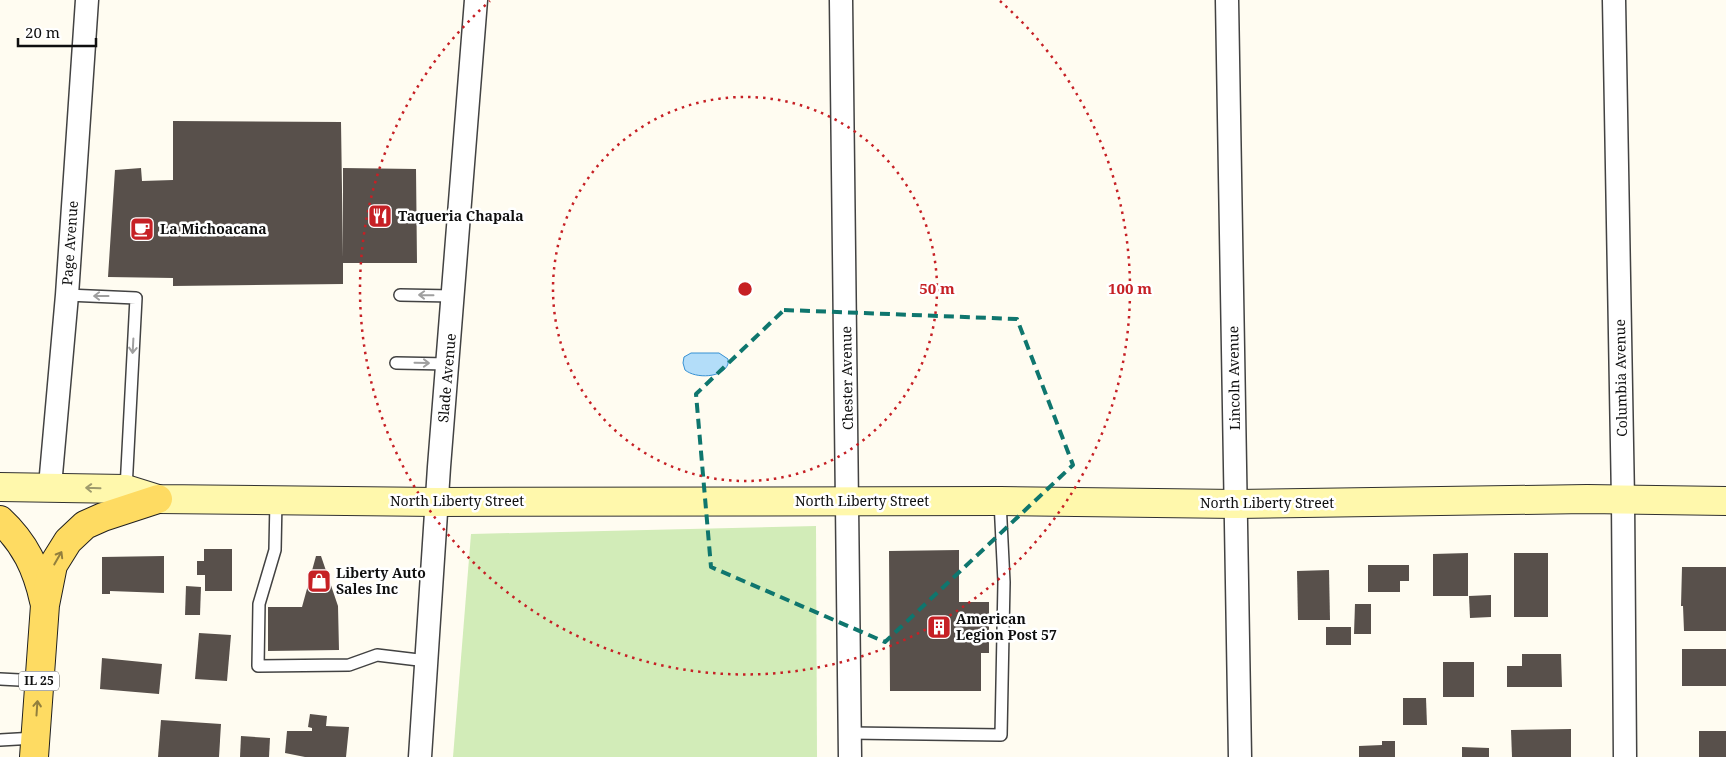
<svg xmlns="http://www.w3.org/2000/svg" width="1726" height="757" viewBox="0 0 1726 757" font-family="'Noto Serif',serif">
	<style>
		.green { fill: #d2ecb8 }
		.water { fill: #b3ddf9; stroke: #3791d3 }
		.building { fill: #58504b }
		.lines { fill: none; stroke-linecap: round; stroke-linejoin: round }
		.lane-casing { stroke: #424242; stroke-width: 14 }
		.street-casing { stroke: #424242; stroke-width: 25 }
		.secondary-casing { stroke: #313131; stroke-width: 30 }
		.primary-casing { stroke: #202020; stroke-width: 30 }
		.lane { stroke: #fff; stroke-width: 11 }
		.street { stroke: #fff; stroke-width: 22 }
		.secondary { stroke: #fff8ac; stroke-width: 28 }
		.primary { stroke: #fedb62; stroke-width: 28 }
		.oneway { stroke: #9f9f9f }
		.oneway2 { stroke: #9f9b6d }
		.oneway3 { stroke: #927f3d }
		.marked { fill: none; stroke: #0f766e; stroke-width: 4; stroke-dasharray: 10 6; stroke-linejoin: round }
		.ring { fill: none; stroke: #c62025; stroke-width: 2.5; stroke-dasharray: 2.5 5 }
		.labels { text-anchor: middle; stroke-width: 5; stroke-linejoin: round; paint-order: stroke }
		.shield { fill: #fff; stroke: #575757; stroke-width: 1 }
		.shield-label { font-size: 12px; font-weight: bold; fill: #0f0f0f }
		.poi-label { font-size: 14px; font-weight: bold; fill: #0f0f0f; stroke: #fff; text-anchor: start }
		.street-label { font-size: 14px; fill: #0f0f0f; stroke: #fff }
		.centre { fill: #c62025; stroke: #fff; stroke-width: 2.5 }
		.ring-label { font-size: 15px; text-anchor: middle; font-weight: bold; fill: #c62025; stroke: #fff; stroke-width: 5; stroke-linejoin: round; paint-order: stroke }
	</style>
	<rect width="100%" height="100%" fill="#fffcf1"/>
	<polygon class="green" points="816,526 817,757 453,757 471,534"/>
	<path class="water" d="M691 353H719L728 359V364C723 378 696 379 685 370L683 363 684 357Z"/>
	<g class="building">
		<polygon points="173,121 341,122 343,258 343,168 416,169 417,263 343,263 343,284 173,286 173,278 108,277 115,170 141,168 142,181 173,180"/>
		<polygon points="204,549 232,549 232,591 205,591 205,575 197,575 197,561 204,561"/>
		<polygon points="959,550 959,602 989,602 989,653 981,653 981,691 890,691 889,551"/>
		<polygon points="1468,553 1468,596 1433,596 1433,554"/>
		<rect x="1514" y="553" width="34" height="64"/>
		<polygon points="164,556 164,593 110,591 110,594 102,594 102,557"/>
		<polygon points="316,556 321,556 338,606 339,650 268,651 268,607 302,607"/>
		<polygon points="1368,565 1409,565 1409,581 1400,581 1400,592 1368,592"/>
		<polygon points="1682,567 1726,567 1726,631 1684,631 1683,606 1681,606"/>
		<polygon points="1329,570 1330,620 1298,620 1297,571"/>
		<polygon points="186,586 201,587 200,615 185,615"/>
		<polygon points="1491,595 1491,617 1470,618 1469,596"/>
		<polygon points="1355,604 1371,604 1371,634 1354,634"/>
		<rect x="1326" y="627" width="25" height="18"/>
		<polygon points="199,633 231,635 227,681 195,679"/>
		<rect x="1682" y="649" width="44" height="37"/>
		<polygon points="1522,654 1561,654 1562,687 1507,687 1507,666 1522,666"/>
		<polygon points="102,658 162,664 159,694 100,689"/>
		<rect x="1443" y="662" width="31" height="35"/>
		<polygon points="1403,698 1426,698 1427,725 1403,725"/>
		<polygon points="310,714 327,716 326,726 349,727 346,757 305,757 285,753 287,731 312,731 312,728 308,727"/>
		<polygon points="161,720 221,724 219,757 158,757"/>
		<polygon points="1571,729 1571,757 1512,757 1511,730"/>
		<rect x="1699" y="731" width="27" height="26"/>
		<polygon points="241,736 270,738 269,757 240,757"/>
		<polygon points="1382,741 1395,741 1395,757 1359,757 1359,746 1382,745"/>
		<polygon points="1462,747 1489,748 1489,757 1462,757"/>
	</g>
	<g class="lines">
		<g class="lane-casing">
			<g id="lane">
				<polyline points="67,295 136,298 126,489"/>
				<polyline points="400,295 453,296"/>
				<polyline points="396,363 449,364"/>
				<polyline points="276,500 275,550 259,604 258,666 349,665 377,655 427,661"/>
				<polyline points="0,679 39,681"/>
				<polyline points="850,733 1001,735 1004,582 1000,501"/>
				<polyline points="0,740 35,738"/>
			</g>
		</g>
		<g class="street-casing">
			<g id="street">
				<polyline points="841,0 850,757"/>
				<polyline points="1227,0 1240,757"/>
				<polyline points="1614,0 1623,500 1625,757"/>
				<polyline points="50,486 67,295 87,0"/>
				<polyline points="420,757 439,467 476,0"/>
			</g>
		</g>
		<g class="secondary-casing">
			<polyline id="secondary" points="0,487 126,489 158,499 437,502 1000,501 1236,504 1587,499 1726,501"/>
		</g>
		<g class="primary-casing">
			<g id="primary">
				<path d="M0 520C25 543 37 569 44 601"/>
				<polyline points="34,757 45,605 53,565 68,541 85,525 103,517 158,499"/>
			</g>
		</g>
		<use href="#lane" class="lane"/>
		<use href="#street" class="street"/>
		<use href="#secondary" class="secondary"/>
		<use href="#primary" class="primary"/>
	</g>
	<defs><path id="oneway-shaft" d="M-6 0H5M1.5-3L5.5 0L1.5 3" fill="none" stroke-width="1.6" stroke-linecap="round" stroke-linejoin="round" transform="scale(1.25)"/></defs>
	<g class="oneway">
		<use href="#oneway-shaft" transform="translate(426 295) rotate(-179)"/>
		<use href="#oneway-shaft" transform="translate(101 296) rotate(-180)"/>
		<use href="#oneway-shaft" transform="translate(133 346) rotate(93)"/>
		<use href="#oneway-shaft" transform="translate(422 363) rotate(1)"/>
	</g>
	<use class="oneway2" href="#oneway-shaft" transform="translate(93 488) rotate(-178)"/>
	<g class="oneway3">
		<use href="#oneway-shaft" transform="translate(58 558) rotate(-60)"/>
		<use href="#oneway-shaft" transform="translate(37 708) rotate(-86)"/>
	</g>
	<path class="marked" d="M784 310 1017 319 1073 465 885 642 711 567 696 394Z"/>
	<g class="ring">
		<circle cx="745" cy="289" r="192"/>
		<path d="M1000 1A385 385 0 1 1 490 1"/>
	</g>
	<defs>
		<g id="restaurant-square" transform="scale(1.25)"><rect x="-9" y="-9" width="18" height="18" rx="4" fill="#c62025" stroke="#fff"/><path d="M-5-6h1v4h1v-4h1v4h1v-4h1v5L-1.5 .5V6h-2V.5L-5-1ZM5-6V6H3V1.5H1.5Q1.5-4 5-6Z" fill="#fff"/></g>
		<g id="cafe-square" transform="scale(1.25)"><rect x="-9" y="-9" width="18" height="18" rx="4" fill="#c62025" stroke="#fff"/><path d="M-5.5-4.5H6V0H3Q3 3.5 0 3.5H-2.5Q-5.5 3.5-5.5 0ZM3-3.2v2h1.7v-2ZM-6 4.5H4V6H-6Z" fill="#fff"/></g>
		<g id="shop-square" transform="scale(1.25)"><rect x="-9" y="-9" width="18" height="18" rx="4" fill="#c62025" stroke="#fff"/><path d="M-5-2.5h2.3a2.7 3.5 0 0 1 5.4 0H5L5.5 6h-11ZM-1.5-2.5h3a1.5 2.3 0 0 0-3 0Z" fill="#fff"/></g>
		<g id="building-square" transform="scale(1.25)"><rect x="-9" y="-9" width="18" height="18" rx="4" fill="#c62025" stroke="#fff"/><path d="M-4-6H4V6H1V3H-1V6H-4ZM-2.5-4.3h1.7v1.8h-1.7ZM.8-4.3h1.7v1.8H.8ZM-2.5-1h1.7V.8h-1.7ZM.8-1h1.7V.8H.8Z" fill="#fff"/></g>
	</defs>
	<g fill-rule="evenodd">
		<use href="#restaurant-square" x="380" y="216"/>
		<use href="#cafe-square" x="142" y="229"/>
		<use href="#shop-square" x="319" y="581"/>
		<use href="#building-square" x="939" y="627"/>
	</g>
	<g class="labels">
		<rect class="shield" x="19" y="671.5" width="40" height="19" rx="4"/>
		<g class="shield-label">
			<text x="39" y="685">IL 25</text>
		</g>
		<g class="poi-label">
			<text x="398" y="221">Taqueria Chapala</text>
			<text x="160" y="234">La Michoacana</text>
			<text x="336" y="578">Liberty Auto<tspan x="336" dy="16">Sales Inc</tspan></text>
			<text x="956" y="624">American<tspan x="956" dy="16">Legion Post 57</tspan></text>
		</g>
		<g class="street-label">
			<text transform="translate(70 243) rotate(-86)" y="5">Page Avenue</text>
			<text transform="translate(447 378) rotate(-85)" y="5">Slade Avenue</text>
			<text transform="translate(847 378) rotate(-91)" y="5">Chester Avenue</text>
			<text transform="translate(1234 378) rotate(-91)" y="5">Lincoln Avenue</text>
			<text transform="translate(1621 378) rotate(-91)" y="5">Columbia Avenue</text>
			<text x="457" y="506">North Liberty Street</text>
			<text x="862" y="506">North Liberty Street</text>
			<text x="1267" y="508">North Liberty Street</text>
		</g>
	</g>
	<circle cx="745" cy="289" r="8" class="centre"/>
	<g class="ring-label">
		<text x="937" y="294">50 m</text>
		<text x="1130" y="294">100 m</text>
	</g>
	<path d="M18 38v8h78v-8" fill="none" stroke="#0f0f0f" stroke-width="2.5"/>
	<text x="25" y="38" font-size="15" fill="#0f0f0f" stroke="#ffffff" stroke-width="4" paint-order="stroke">20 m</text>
</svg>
